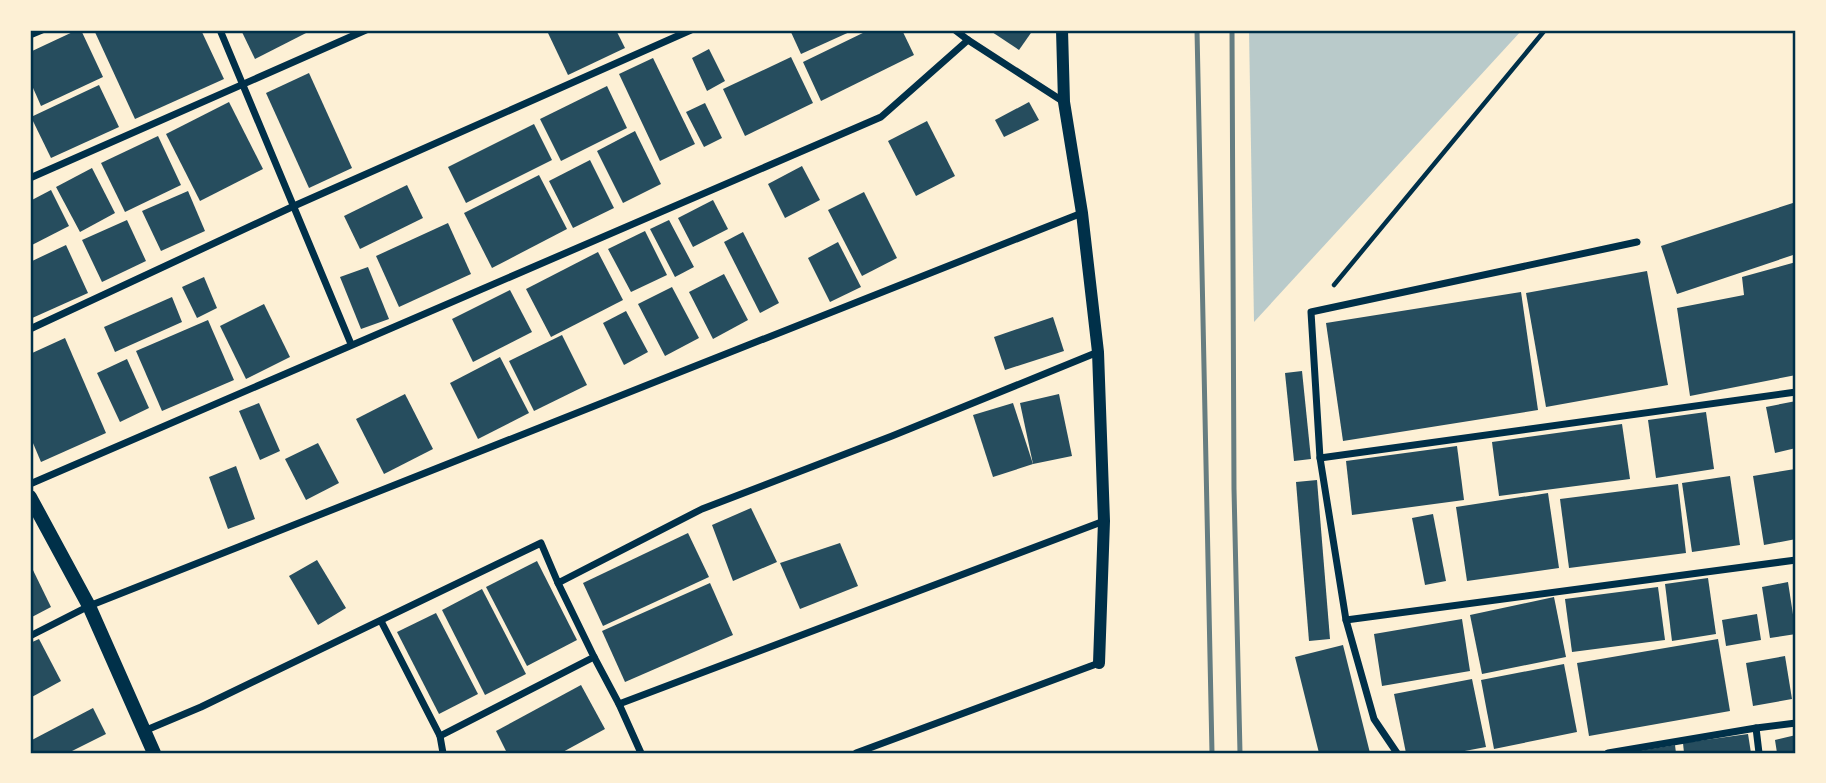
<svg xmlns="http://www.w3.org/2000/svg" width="1826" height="783" viewBox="0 0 1826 783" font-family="'Zilla Slab',serif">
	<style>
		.green { fill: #b9caca }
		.building { fill: #264d5e }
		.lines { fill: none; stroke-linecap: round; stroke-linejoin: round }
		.path { stroke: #003049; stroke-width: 4.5 }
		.minor { stroke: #003049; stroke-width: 7 }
		.tertiary { stroke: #003049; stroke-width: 12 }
		.secondary { stroke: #003049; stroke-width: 14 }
		.rail { stroke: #657d81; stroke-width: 5 }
		.neatline { fill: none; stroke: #003049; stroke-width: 2.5 }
	</style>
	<rect width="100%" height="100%" fill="#fdf0d5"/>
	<polygon class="green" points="1249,30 1522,30 1254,322"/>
	<g class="building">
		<polygon points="77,30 81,30 103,77 41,106 30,81 30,52"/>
		<polygon points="94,30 201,30 224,79 135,119"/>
		<polygon points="241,30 307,30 308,32 255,59"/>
		<polygon points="556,30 616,30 625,48 568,75 548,33"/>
		<polygon points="790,30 854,30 801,54"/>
		<polygon points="869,30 902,30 914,55 821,101 803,62"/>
		<polygon points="989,30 1033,30 1019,50"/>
		<polygon points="709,49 725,81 707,91 692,58"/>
		<polygon points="791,57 813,103 745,136 723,89"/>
		<polygon points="653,58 695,144 660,161 619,74"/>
		<polygon points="309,73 352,168 309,188 266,93"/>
		<polygon points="99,85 119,127 51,158 31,117"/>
		<polygon points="607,86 627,128 561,161 540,119"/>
		<polygon points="229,102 263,169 200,201 166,134"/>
		<polygon points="1029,102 1039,120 1004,137 995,120"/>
		<polygon points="705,103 722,138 704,147 686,112"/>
		<polygon points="927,121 955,176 916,196 888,141"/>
		<polygon points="534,124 552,160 466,203 448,167"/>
		<polygon points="635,131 661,184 623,203 597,151"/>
		<polygon points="158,136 181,185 125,212 101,163"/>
		<polygon points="590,160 614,208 573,228 549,181"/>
		<polygon points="802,166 820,200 785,218 768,184"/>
		<polygon points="92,168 115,213 80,232 56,187"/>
		<polygon points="539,175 567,229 492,268 464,213"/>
		<polygon points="407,185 423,218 360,249 344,216"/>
		<polygon points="51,190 69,226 30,246 30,201"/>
		<polygon points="188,191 205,231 161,251 142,211"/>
		<polygon points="864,192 897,258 862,276 828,210"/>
		<polygon points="713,200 728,229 693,247 678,218"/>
		<polygon points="1796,202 1796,254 1677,294 1661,246"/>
		<polygon points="127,220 146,261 102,282 82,240"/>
		<polygon points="669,220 694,267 675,277 650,229"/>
		<polygon points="448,223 471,274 399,307 376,256"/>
		<polygon points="645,231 667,275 631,292 608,249"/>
		<polygon points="743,232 779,303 760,313 724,242"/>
		<polygon points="838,242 861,287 830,302 808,258"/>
		<polygon points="66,245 88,293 30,319 30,262"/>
		<polygon points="598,252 623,300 551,337 526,289"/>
		<polygon points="1796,262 1796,375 1690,396 1677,308 1744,295 1742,277"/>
		<polygon points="368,267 389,319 361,329 340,277"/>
		<polygon points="1647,271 1668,385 1546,407 1526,293"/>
		<polygon points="724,274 748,320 713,339 689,292"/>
		<polygon points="204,277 217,308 197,318 182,287"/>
		<polygon points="672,287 699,338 665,356 638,304"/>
		<polygon points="510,290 532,332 473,362 452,319"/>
		<polygon points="1521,292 1538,410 1343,441 1326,323"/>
		<polygon points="172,297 182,322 115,352 104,327"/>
		<polygon points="264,304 290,357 246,379 220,326"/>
		<polygon points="626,311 648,352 624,365 603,323"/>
		<polygon points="1053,317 1064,351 1005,370 994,337"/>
		<polygon points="208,320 234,380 162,411 136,351"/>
		<polygon points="562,335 587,385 534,411 509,361"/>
		<polygon points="65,338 106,433 41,462 30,436 30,354"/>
		<polygon points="500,357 529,413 478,439 450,383"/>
		<polygon points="127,359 149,408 120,422 97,373"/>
		<polygon points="1302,371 1311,459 1294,461 1285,373"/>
		<polygon points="405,394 433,449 384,474 356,419"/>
		<polygon points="1059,394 1072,456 1033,464 1020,403"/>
		<polygon points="1796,401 1796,448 1775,453 1766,407"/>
		<polygon points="259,403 280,451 260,460 239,411"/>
		<polygon points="1013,403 1033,464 993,477 973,415"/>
		<polygon points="1706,412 1714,469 1656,478 1648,420"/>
		<polygon points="1622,424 1630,479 1499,496 1492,442"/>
		<polygon points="318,443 339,483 306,500 285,459"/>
		<polygon points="1457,446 1464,500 1352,515 1346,461"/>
		<polygon points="236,466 255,519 228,529 209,477"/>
		<polygon points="1795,469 1796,539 1764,545 1753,476"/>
		<polygon points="1730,476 1740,545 1692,552 1682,483"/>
		<polygon points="1317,480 1330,639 1309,641 1296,482"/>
		<polygon points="1678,484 1686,553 1569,568 1560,499"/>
		<polygon points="1548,493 1559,568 1467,581 1456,507"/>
		<polygon points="751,508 777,562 733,581 712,525"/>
		<polygon points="1433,514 1446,581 1425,585 1412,518"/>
		<polygon points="688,533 709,577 603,626 583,583"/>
		<polygon points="840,543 858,586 800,609 780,563"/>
		<polygon points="317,560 346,608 318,625 289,576"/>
		<polygon points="537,561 577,640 527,666 486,587"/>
		<polygon points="30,564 51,607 30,618"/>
		<polygon points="1708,578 1716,634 1672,641 1665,584"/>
		<polygon points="1788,582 1796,634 1770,638 1762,587"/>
		<polygon points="710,583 733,635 625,682 602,631"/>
		<polygon points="1658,587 1665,640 1572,652 1565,599"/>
		<polygon points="482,589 526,674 485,695 442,610"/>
		<polygon points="1554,597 1566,657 1482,674 1470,615"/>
		<polygon points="436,613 478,694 439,714 397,632"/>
		<polygon points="1757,614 1761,640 1726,646 1722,620"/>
		<polygon points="1462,619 1470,671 1382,686 1374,634"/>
		<polygon points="39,639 61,681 30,698 30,643"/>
		<polygon points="1718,639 1730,711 1589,736 1577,663"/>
		<polygon points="1343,645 1370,753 1319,753 1295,657"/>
		<polygon points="1785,656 1792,699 1753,706 1746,663"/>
		<polygon points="1564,664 1577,732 1494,749 1481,680"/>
		<polygon points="1472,679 1486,747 1454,753 1406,753 1394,694"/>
		<polygon points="581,685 605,729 561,753 507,753 496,731"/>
		<polygon points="93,708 106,734 68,753 30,753 30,741"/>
		<polygon points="1748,734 1751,753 1684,753 1683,743"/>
		<polygon points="1796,735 1796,753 1777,753 1775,740"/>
		<polygon points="1675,745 1676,753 1633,753 1633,752"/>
	</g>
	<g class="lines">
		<polyline class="path" points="1334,285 1545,30"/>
		<g class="minor">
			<polyline points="220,30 351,344"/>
			<polyline points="955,30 968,40 1064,102"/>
			<polyline points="30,35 42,30"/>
			<polyline points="30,178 366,30"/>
			<polyline points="30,329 294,206 691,30"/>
			<polyline points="1320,458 1796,392"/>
			<polyline points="30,484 881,117 968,40"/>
			<polyline points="1346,620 1796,560"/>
			<polyline points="381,621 440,736 443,753"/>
			<polyline points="30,636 89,606 1082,213"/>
			<polyline points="594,657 619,704 641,753"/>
			<polyline points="619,704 1104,521"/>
			<polyline points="1756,728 1759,753"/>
			<polyline points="144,731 201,707 541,543 558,583 702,509 892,436 1098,352"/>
			<polyline points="440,736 594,657 558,583"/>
			<polyline points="856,753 1099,663"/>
			<polyline points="1397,753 1374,719 1346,620 1320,458 1311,312 1637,242"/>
			<polyline points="1608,753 1756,728 1796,723"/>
		</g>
		<polyline class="tertiary" points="1062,30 1064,102 1082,213 1098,352 1104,521 1099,663"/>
		<polyline class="secondary" points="30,497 89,606 154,753"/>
		<g class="rail">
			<polyline points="1197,30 1212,753"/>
			<polyline points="1232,30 1234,489 1240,753"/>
		</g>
	</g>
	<rect width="1826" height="783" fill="none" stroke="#fdf0d5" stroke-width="63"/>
	<rect x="32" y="32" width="1762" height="720" class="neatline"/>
</svg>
